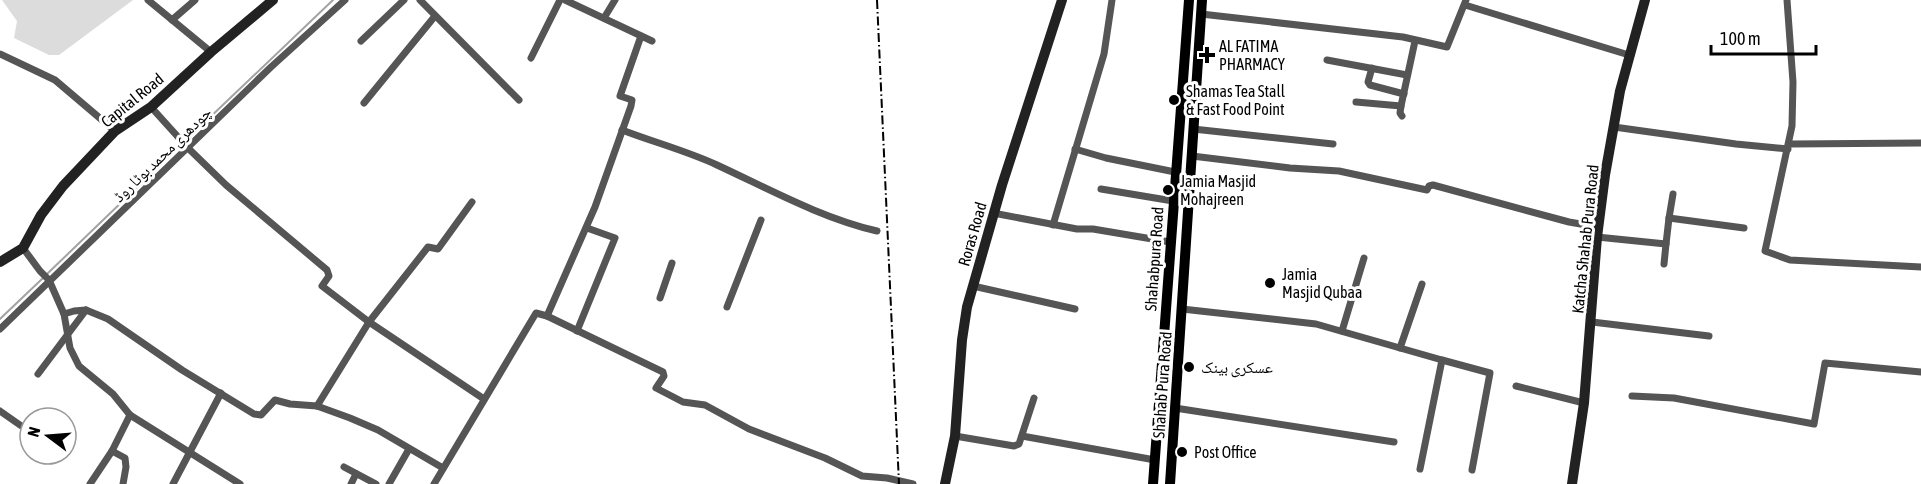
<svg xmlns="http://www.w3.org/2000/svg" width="1921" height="484" viewBox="0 0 1921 484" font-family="'Asap Condensed','Noto Naskh Arabic',sans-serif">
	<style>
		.green { fill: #dcdcdc }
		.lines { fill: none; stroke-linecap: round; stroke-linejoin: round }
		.stream { stroke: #a3a3a3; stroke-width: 2 }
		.street { stroke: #555; stroke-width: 7 }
		.secondary { stroke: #222; stroke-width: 10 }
		.primary { stroke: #000; stroke-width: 10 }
		.rail { stroke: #000; stroke-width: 2; stroke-dasharray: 9 3 1.5 3; stroke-linecap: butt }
		.poi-dot { fill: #000; stroke: #fff; stroke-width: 2 }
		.labels { text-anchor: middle; stroke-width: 6; stroke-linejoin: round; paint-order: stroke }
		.poi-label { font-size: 16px; fill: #000; stroke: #fff; text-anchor: start }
		.street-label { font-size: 16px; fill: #000; stroke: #fff }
	</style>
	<rect width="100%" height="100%" fill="#fff"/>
	<polygon class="green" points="2,0 133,0 59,55 49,55 14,38 17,21"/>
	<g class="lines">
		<g class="stream">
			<polyline points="185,141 333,0"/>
			<polyline points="47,274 181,145"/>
			<polyline points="0,319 43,278"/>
		</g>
		<g class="street">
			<polyline points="148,0 211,52"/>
			<polyline points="420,0 519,100"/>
			<polyline points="565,0 652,41"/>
			<polyline points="1787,0 1793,82 1792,126 1765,251 1790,260 1921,267"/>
			<polyline points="1465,5 1629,55"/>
			<polyline points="1201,14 1403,37 1447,47 1466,0"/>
			<polyline points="604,18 615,0"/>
			<polyline points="172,20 195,0"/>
			<polyline points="361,41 404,0"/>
			<polyline points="0,54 55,80 115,131"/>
			<polyline points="531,58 560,0"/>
			<polyline points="1327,60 1407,75"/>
			<polyline points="1372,68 1368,82 1370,85 1404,94"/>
			<polyline points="1356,102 1401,106"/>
			<polyline points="364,103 435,16"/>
			<polyline points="151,107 188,148 226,185 327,270 329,276 322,286 369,322 484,399"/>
			<polyline points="1402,116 1400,113 1401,106 1415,41"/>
			<polyline points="1614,127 1736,144 1788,149"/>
			<polyline points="1193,129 1333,144"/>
			<path d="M622 130C653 142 687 151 717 165 769 189 821 218 877 231"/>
			<polyline points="1790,144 1921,143"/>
			<polyline points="1075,149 1106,158 1175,172"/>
			<polyline points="1192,156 1290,168 1339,171 1427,190 1429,186 1433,185 1569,222 1598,227"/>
			<polyline points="1101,189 1173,201"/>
			<polyline points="993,213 1077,229 1093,229 1170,242"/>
			<polyline points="1669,218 1673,194"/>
			<polyline points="1053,225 1104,54 1112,0"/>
			<polyline points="1597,237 1666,244 1669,218 1744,228"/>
			<polyline points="23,248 40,271 49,280 64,314 74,311 86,310 108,319 182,370 254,414 261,415 275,400 290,404 317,406 350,418 378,430 443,468"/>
			<polyline points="1664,264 1666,244"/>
			<polyline points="973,286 1075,309"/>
			<polyline points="660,298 672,263"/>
			<polyline points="727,307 761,220"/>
			<polyline points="1182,309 1316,324 1442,360 1420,469"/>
			<polyline points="64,314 70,348 79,366 113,394 130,415 240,484"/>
			<polyline points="547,316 595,207 631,106 632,100 620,96 641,36"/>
			<polyline points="1592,322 1709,336"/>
			<polyline points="0,329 271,67 345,0"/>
			<polyline points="577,331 615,238 587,228"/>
			<polyline points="1342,331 1364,258"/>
			<polyline points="1400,348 1422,284"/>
			<polyline points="1442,360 1490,373 1472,470"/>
			<polyline points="38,374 86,310"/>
			<polyline points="1516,386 1584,403"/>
			<polyline points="1632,396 1674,398 1814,424 1825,363 1921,372"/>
			<polyline points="317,406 369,322 428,247 438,249 472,202"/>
			<polyline points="1175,408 1394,442"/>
			<polyline points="0,411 30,432"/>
			<polyline points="955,436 1014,446 1019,444 1034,398"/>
			<polyline points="1022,436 1155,460"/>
			<polyline points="112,451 125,458 126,467 123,484"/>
			<polyline points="61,454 62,455"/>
			<polyline points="344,467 376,484"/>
			<polyline points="90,484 112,451 130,415"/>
			<polyline points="173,484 221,393"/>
			<polyline points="351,484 356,474"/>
			<polyline points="389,484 409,449"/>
			<polyline points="434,484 536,313 547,316 663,372 664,376 656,388 683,402 705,405 749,429 825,458 862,476 887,478 913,484"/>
		</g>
		<g class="secondary">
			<polyline points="0,262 23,248 41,215 63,186 115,131 151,107 211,52 273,0"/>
			<polyline points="945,484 955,436 962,340 967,307 1002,185 1062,0"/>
			<polyline points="1572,484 1584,403 1597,237 1605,175 1620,91 1645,0"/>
		</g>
		<g class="primary">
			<polyline points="1153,484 1189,0"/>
			<polyline points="1170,484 1202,0"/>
		</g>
		<polyline class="rail" points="877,0 899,484"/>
	</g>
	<g class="poi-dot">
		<path d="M1204 46h6v6h6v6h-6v6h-6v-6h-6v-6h6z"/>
		<circle cx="1174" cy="100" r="6"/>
		<circle cx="1168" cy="190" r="6"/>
		<circle cx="1270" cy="283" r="6"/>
		<circle cx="1189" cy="367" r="6"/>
		<circle cx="1182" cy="452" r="6"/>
	</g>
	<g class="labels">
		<g class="poi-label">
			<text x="1219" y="52">AL FATIMA<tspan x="1219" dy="18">PHARMACY</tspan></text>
			<text x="1186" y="97">Shamas Tea Stall<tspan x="1186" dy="18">&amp; Fast Food Point</tspan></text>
			<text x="1180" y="187">Jamia Masjid<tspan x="1180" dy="18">Mohajreen</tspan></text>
			<text x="1282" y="280">Jamia<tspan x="1282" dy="18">Masjid Qubaa</tspan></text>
			<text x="1201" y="373">عسکری بینک</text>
			<text x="1194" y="458">Post Office</text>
		</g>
		<g class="street-label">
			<text transform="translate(132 100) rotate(-39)" y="6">Capital Road</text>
			<text transform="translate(162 154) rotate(-44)" y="6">چودھری محمد بوٹا روڈ</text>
			<text transform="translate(972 234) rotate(-74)" y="6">Roras Road</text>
			<text transform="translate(1585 239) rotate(-84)" y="6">Katcha Shahab Pura Road</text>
			<text transform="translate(1154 259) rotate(-86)" y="6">Shahabpura Road</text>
			<text transform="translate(1162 385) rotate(-86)" y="6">Shahab Pura Road</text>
		</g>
	</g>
	<g transform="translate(48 436) rotate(286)"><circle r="28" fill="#ffffff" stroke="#999999" stroke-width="1.5"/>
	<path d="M0-4.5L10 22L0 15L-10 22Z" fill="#000000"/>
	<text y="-9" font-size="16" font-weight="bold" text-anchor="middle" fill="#000000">N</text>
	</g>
	<path d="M1711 45v9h105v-9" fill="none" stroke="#000000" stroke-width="3"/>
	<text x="1720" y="45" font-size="18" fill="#000000" stroke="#ffffff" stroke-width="4.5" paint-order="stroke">100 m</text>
</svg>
